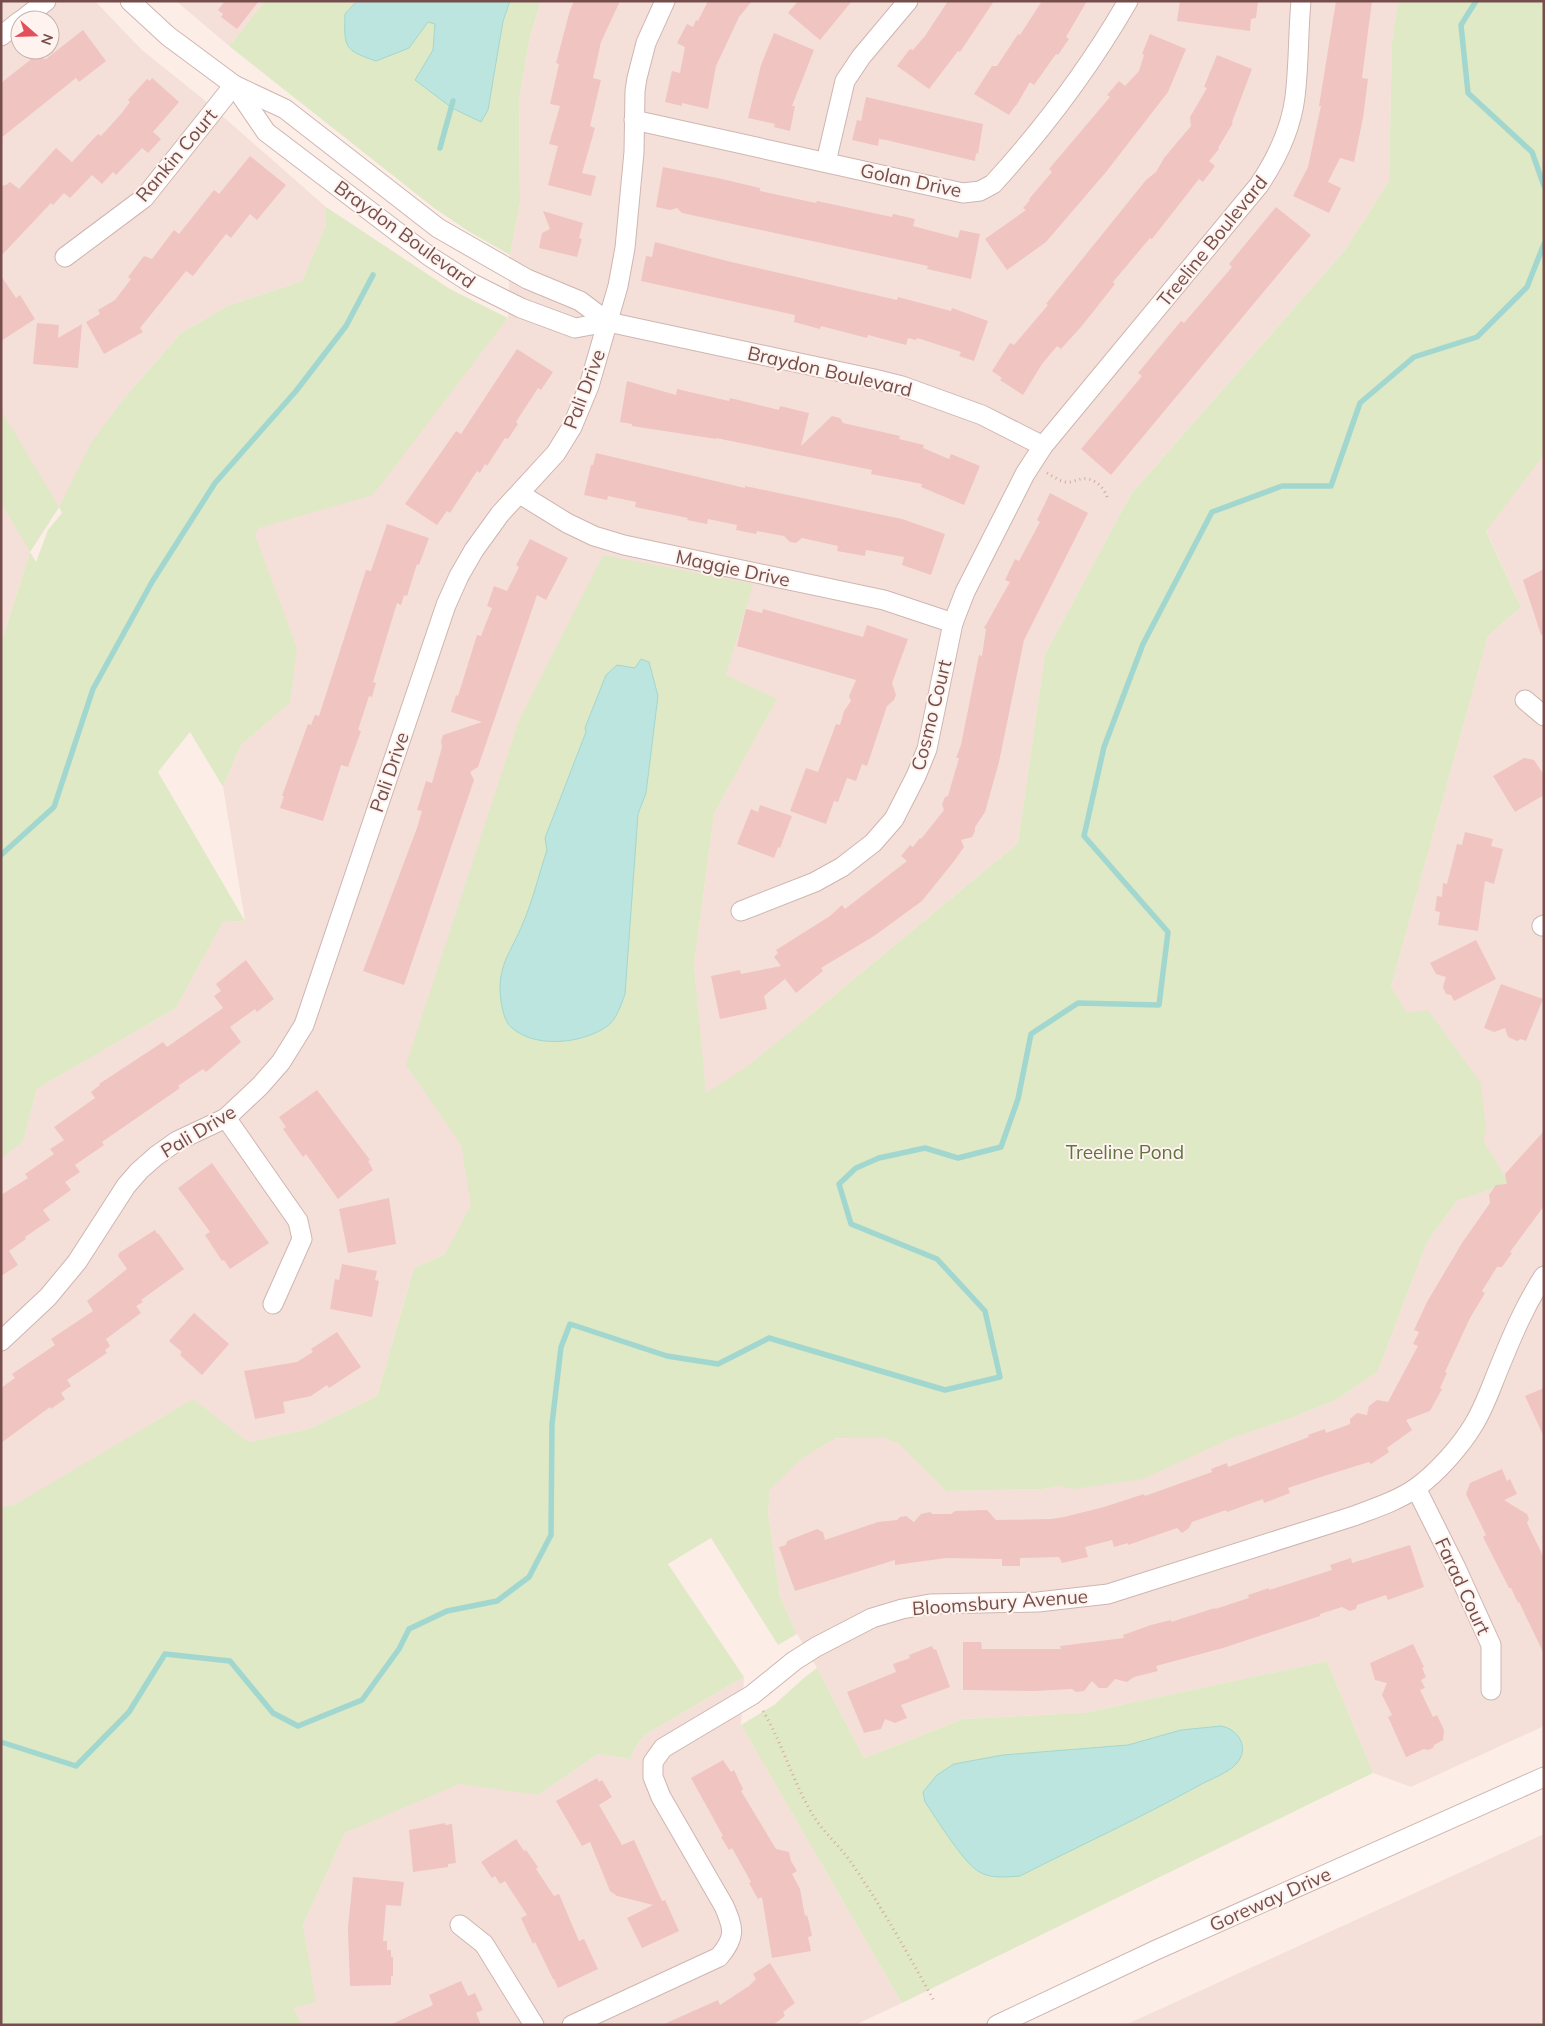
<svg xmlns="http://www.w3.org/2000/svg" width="1545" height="2026" viewBox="0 0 1545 2026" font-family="Mulish,sans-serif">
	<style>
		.residential { fill: #f5e0d9; fill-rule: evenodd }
		.green { fill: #dfe9c6; fill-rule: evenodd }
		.water { fill: #bce5df; stroke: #a2d7cf }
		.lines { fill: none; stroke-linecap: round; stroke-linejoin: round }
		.stream { stroke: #a2d7cf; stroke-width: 5.5 }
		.building { fill: #f0c4c0 }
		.minor-casing { stroke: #cfb5b0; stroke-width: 21 }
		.path { stroke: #d6a7a2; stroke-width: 3; stroke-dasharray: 1 4; stroke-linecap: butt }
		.minor { stroke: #fff; stroke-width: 19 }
		.labels { text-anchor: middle; stroke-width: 4; stroke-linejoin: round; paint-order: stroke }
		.street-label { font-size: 19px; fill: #754e4c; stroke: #fef3ee }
		.park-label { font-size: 19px; fill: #607441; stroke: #fef3ee }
	</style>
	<rect width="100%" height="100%" fill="#fceee7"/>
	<g class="residential">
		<path d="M1 1H95L142 50 203 99 326 207V225L302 281 227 306 181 333 125 397 59 507 30 552 1 643ZM20 20H50V50H20Z"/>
		<polygon points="176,1 265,1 229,46"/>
		<polygon points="541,1 1398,1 1392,41 1389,181 1345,250 1131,494 1045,654 1018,843 814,1012 724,1091 706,1098 694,964 714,814 777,699 496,1195 458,1248 414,1268 377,1396 309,1429 248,1442 16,1504 1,1507 1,1159 23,1142 37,1089 176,1008 223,922 245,921 223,787 241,745 290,703 253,529 508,319 510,255 520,203 519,100 530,37"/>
		<polygon points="1544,455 1544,1726 1411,1787 1373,1773 1327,1661 1084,1713 963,1719 864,1758 817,1668 797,1634 780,1597 768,1512 771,1477 808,1439 893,1437 946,1491 1044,1489 1140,1468 1291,1418 1336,1400 1378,1371 1427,1242 1473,1180 1389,994 1488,636 1521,607 1486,530"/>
		<polygon points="744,1677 741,1725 902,2003 855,2025 302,2025 294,2008 315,2002 303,1925 345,1833 459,1783 538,1795 598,1754 630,1759 638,1743 646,1734"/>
		<polygon points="1544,1834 1544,2025 1125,2025"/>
	</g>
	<g class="green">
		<polygon points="265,1 541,1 530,37 519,100 520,203 510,255 468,231 434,208 229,46"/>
		<polygon points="1398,1 1544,1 1544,455 1486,531 1521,607 1488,636 1391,987 1407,1013 1428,1010 1481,1083 1486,1130 1483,1140 1509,1183 1458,1200 1427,1242 1378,1371 1336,1400 1291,1418 1232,1438 1143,1479 1074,1489 1058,1486 1044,1489 946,1491 898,1443 884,1438 836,1438 804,1457 770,1489 768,1512 780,1597 797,1634 778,1645 711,1538 668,1564 744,1677 646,1734 638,1743 630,1759 598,1754 538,1795 459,1784 345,1833 303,1925 316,2002 294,2008 302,2025 1,2025 1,1507 16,1504 193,1399 248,1442 309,1429 377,1396 414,1268 445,1254 471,1205 461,1145 406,1065 519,720 603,555 753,584 726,675 777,699 714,814 694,964 706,1093 745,1068 796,1027 1018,843 1045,654 1131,494 1345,250 1389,181 1392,41"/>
		<path d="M326 207 450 289 508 318 373 495 259 528 255 535 297 648 290 703 241 745 223 787 190 732 158 772 245 921 223 922 176 1008 37 1089 23 1142 1 1159V643L30 552 1 503V410L59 507 91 443 125 397 181 333 227 306 302 281 326 225ZM59 507 62 513 48 530 36 562 30 552Z"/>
		<polygon points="1327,1661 1373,1773 902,2003 741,1725 774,1705 805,1677 817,1668 864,1758 963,1719 1084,1713"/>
	</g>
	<g class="water">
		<path d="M357 1H510L503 21 488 110 481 122 452 108 415 80 433 50 435 24 428 22 409 48 376 61C344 50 344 48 345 14Z"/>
		<path d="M641 659 649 662 658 696 646 793 638 814 625 994C621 1005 616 1021 606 1027 581 1044 533 1049 510 1026 505 1022 502 1008 501 1001 496 966 511 953 523 923 533 900 539 874 547 850L545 838 586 732 585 728 606 675 617 665 635 668Z"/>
		<path d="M1221 1726C1238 1729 1250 1747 1237 1763 1229 1773 1210 1779 1198 1786 1140 1818 1079 1846 1020 1876 1006 1877 989 1879 978 1871 962 1861 937 1819 925 1802L923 1792 937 1775 954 1764 1003 1755 1128 1745 1181 1730Z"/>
	</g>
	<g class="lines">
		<g class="stream">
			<polyline points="1476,1 1461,25 1468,93 1532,152 1544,186"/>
			<polyline points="440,148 453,101"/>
			<polyline points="1,855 54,807 93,689 152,582 215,483 296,391 346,326 373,275"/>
			<polyline points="1,1742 76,1766 129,1712 165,1654 230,1661 273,1713 298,1726 362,1700 399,1649 409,1629 447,1611 497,1601 529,1577 551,1535 552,1424 561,1347 570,1324 667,1356 718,1364 769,1338 945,1390 1000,1377 985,1311 937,1259 851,1224 839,1184 856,1168 879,1158 925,1148 958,1158 1001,1147 1018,1099 1031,1034 1078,1003 1159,1005 1168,932 1084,836 1104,747 1143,644 1212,512 1282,486 1331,486 1360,403 1414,357 1477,337 1527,287 1544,244"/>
		</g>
	</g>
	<g class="building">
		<polygon points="225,1 259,1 237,29 221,17 223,14 218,10"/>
		<polygon points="574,1 620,1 601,42 593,78 601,80 590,126 595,128 582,173 596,176 591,196 548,185 558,146 549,144 560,106 550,104 559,64 556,63 570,10"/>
		<polygon points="708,1 752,1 739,17 716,66 708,109 682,103 682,106 665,102 672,71 680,73 685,47 677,43 687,24 693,27 696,20 698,21"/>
		<polygon points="798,1 852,1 820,40 788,13"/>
		<polygon points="948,1 994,1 960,52 958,51 929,89 897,66 910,49 913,50 925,36"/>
		<polygon points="1042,1 1087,1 1066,37 1069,39 1058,55 1056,54 1034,85 1030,82 1016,106 1015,106 1009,115 974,94 992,66 997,66 1018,34 1020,35"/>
		<polygon points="1180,1 1258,1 1256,18 1251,19 1250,31 1177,21"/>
		<polygon points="1336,1 1372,1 1362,78 1368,79 1363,118 1354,162 1340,158 1328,182 1341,188 1329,213 1293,196 1308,167 1321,106 1319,106"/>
		<polygon points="83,30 106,61 79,82 76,78 1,138 1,83 39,53 44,59 46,59"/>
		<polygon points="774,33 814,50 792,106 795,106 790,131 774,127 775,124 748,118 761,65"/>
		<polygon points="1150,34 1186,49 1168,92 1106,172 1046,242 1007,270 985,239 1026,210 1023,208 1030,200 1029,199 1052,172 1049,169 1110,97 1107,95 1119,81 1125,86 1139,71 1144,55 1142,54"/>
		<polygon points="1217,55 1252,69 1232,122 1233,123 1218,148 1219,149 1209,161 1215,166 1203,182 1199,179 1152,239 1150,238 1113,282 1115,284 1081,327 1061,349 1057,346 1042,364 1023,395 1000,380 1002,378 992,371 1010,343 1014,345 1048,305 1046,304 1146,180 1156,172 1164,158 1191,126 1190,117 1207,88 1204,87"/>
		<polygon points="152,78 179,102 153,132 161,139 148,153 142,148 116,175 113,172 102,184 92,175 70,198 64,193 53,205 51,203 1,256 1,186 6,185 10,182 19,189 56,148 72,162 98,134 101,136 121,114 130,102 128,100 147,79 150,81"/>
		<polygon points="866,97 983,124 978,154 976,153 975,161 886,140 879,139 878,146 852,140 857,120 861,121"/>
		<polygon points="250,156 286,185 257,220 250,214 231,238 226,234 193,276 186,271 140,328 143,332 104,354 86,322 100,314 98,310 115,300 131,279 128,277 144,256 152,259 174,230 179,234 214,190 219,194"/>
		<polygon points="663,167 722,179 760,188 760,191 816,203 817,201 892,217 893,214 915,219 913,226 958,238 960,230 980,234 971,279 927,269 928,266 682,213 677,208 670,210 656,207"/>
		<polygon points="1276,207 1311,235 1111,475 1081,449 1142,376 1138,373 1181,321 1184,323 1232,267 1229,264"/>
		<polygon points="543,211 583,223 579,238 582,239 577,257 539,248 542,233 550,229"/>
		<polygon points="655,242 727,261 897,300 898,297 951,311 952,308 988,321 974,361 959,356 961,352 917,338 916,340 908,338 906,345 868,335 867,338 821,326 820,329 794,322 795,315 641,281 646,256 652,257"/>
		<polygon points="1,276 16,298 20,295 35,319 1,341"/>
		<polygon points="37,323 59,325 58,338 82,324 78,368 33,364"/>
		<polygon points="517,349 553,372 541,390 538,388 516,422 518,424 508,439 505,438 487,466 485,464 480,473 477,471 450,513 447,511 437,525 405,504 456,431 461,434"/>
		<polygon points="627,381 676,395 677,389 729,401 730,398 779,410 780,406 809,413 801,446 832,416 840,418 843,423 900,436 899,439 924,445 923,448 949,459 951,454 980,466 964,505 921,487 922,484 871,474 872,470 716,438 716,439 632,426 632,424 620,422"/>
		<polygon points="596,453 745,488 745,486 902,519 945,534 931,575 902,565 904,557 866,550 865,556 837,551 838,546 802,538 796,543 790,542 784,536 757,531 756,534 736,530 737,525 708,519 707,524 687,520 688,518 635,507 636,502 608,496 607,500 584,495 591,465 593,465"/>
		<polygon points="1050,493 1088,513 1024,640 999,762 985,812 975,827 975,831 972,837 961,840 964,847 955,860 922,901 874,936 821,968 823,971 796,993 785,979 764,996 767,1009 720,1019 711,976 740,970 741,974 781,966 774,957 778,953 776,950 830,916 842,905 845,909 907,861 901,856 910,845 913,847 920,838 921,839 944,810 942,804 945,797 948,796 959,758 956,758 961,745 979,655 982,656 986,629 984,628 1010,582 1005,580 1015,559 1019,561 1040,522 1037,520"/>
		<polygon points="387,524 429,538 419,565 417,564 407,596 404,595 401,605 397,603 373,682 376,683 372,697 369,696 358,730 361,731 357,742 348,767 341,765 323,821 280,808 284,796 282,796 308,724 311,725 315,715 319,716 366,570 371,571"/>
		<polygon points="530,539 568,558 546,600 537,595 478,767 470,772 474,780 404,985 363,971 417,828 422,811 417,810 426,781 432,783 442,747 441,742 443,735 482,722 451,712 456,695 458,696 477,635 481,636 492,608 487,606 494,586 507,591 519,567 516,565"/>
		<polygon points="1544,569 1544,634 1541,635 1523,580"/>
		<polygon points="746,609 762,613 763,609 863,637 867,625 908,639 892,683 896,695 894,700 887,706 867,766 862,764 856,781 847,778 838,802 834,801 826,824 790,811 806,768 818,772 836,724 840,725 844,711 851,701 849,696 856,680 737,646"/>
		<polygon points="1524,758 1534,760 1544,775 1544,795 1515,812 1493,776"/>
		<polygon points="760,805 792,816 780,848 778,847 774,858 737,844 751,809 758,812"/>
		<polygon points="1465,832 1493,839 1491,846 1503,849 1494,884 1485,881 1478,931 1438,925 1440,912 1435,911 1437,896 1442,897 1443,883 1447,884 1457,844 1462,845"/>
		<polygon points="1476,940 1496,979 1454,1001 1451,995 1446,994 1443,987 1446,977 1436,974 1430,963"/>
		<polygon points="246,960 274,999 257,1012 255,1009 230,1027 241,1042 206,1072 203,1069 178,1086 180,1088 102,1142 104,1145 75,1165 80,1172 65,1182 71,1190 43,1210 50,1220 25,1237 26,1239 9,1251 18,1265 1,1276 1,1195 28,1178 25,1174 54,1154 50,1149 64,1140 54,1127 95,1098 91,1092 100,1085 99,1084 163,1042 167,1047 223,1008 214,996 221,991 216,984"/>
		<polygon points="1501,984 1543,999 1526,1041 1521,1039 1517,1041 1508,1037 1505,1028 1494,1032 1484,1028"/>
		<polygon points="317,1090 370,1160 368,1161 373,1170 338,1199 306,1154 303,1157 283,1129 286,1127 279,1117"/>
		<polygon points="1544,1131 1544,1206 1510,1252 1512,1253 1502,1267 1497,1267 1482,1291 1485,1293 1470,1318 1445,1372 1447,1373 1440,1388 1442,1389 1430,1411 1406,1420 1412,1430 1387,1448 1389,1452 1371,1464 1369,1462 1324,1476 1288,1488 1290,1493 1264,1503 1263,1499 1227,1512 1226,1510 1192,1522 1189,1528 1182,1533 1177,1528 1128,1545 1128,1543 1114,1547 1112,1540 1085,1547 1088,1557 1062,1563 1059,1557 1020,1558 1020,1566 1002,1566 1002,1559 946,1558 895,1565 895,1560 795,1591 779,1547 786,1545 787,1541 817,1529 823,1532 825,1540 878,1522 897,1520 900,1517 906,1516 914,1522 921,1514 930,1512 932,1514 951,1514 955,1511 987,1510 996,1520 1051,1519 1064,1517 1104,1507 1144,1494 1145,1496 1212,1472 1211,1469 1227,1463 1228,1467 1309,1437 1308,1435 1325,1429 1326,1433 1350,1424 1350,1419 1357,1413 1367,1415 1369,1406 1377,1400 1388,1402 1418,1346 1413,1344 1419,1332 1414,1330 1427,1302 1462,1243 1490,1203 1489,1195 1496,1185 1507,1184 1505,1174"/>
		<polygon points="212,1163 269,1243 230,1269 224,1260 222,1261 205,1235 210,1232 178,1188"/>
		<polygon points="389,1198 396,1244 348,1253 339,1209"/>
		<polygon points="155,1230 157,1234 158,1233 184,1269 141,1300 143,1302 136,1306 141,1313 106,1339 110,1346 105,1350 107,1353 67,1380 71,1386 61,1393 65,1399 51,1409 50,1407 1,1443 1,1388 15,1378 12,1374 55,1345 51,1339 93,1311 87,1301 127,1269 118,1256 119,1253"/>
		<polygon points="342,1264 377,1271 375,1280 379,1281 372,1317 330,1309 335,1279 339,1280"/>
		<polygon points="194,1313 229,1344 202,1375 180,1355 182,1352 169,1341"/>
		<polygon points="337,1332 361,1367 329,1388 327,1385 311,1396 283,1402 285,1413 255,1419 244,1371 297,1362 313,1352 311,1349"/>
		<polygon points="1544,1388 1544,1437 1525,1396"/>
		<polygon points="1502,1469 1507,1481 1510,1479 1517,1494 1504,1500 1527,1514 1529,1519 1527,1523 1544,1558 1544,1654 1519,1602 1518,1603 1511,1588 1509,1588 1483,1537 1486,1535 1466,1494 1470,1483"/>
		<polygon points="1410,1545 1424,1587 1388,1600 1386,1595 1357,1605 1356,1609 1350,1611 1342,1607 1320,1614 1320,1616 1223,1648 1156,1666 1158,1671 1134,1677 1127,1682 1115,1679 1107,1688 1099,1688 1092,1681 1084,1691 1076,1692 1072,1689 1034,1691 963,1690 963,1642 981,1642 982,1649 1061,1649 1060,1646 1124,1638 1123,1635 1151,1625 1171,1620 1171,1622 1215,1608 1215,1609 1249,1598 1248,1595 1269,1588 1269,1590 1332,1570 1330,1565 1351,1558 1352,1563"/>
		<polygon points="1413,1644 1424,1667 1422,1668 1426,1677 1421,1680 1425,1688 1420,1690 1433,1717 1437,1715 1444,1730 1443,1740 1434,1745 1433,1748 1428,1750 1424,1749 1406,1757 1388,1717 1392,1715 1382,1695 1387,1683 1375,1680 1370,1663"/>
		<polygon points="932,1646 934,1650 936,1649 950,1687 901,1705 907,1718 895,1723 885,1719 881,1729 864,1733 847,1692 896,1672 893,1664 910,1658 909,1655"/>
		<polygon points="723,1760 731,1772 734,1770 743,1789 741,1791 776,1849 789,1852 791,1861 797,1871 792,1874 800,1889 805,1916 807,1915 809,1922 812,1936 808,1937 811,1951 772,1958 762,1897 758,1899 749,1883 751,1882 732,1848 729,1850 721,1837 723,1836 691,1778"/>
		<polygon points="597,1778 599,1782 602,1780 612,1797 599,1805 622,1845 634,1840 662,1901 665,1900 679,1931 642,1948 627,1918 653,1905 617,1896 610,1891 590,1842 582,1846 556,1801"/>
		<polygon points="445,1823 445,1825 452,1824 456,1863 448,1864 448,1867 413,1872 409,1830"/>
		<polygon points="516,1839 524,1851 526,1850 538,1867 536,1869 554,1896 559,1894 579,1941 584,1939 598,1969 558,1988 554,1979 553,1979 535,1942 533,1944 521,1918 527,1915 505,1881 500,1884 495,1876 492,1878 481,1862"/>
		<polygon points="353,1877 404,1882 401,1906 386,1905 383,1941 387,1941 387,1950 391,1950 391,1957 393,1957 393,1976 391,1976 391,1985 350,1986 348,1928"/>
		<polygon points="770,1963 795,2003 783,2012 785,2016 773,2025 662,2025 718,2000 720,2005 749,1986 756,1979 753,1974"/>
		<polygon points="461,1981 468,1996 475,1993 483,2010 476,2013 481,2025 390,2025 433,2005 429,1995"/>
	</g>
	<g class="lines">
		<g class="minor-casing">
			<g id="minor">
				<polyline points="130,1 168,36 234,85 285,109 438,228 527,279 580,301 608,322"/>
				<polyline points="22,20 46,1"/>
				<polyline points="1,36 20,21"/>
				<polyline points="234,85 266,132 429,256 471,283 521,308 575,328 608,322 874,379 902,386 982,415 1043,446"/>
				<path d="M634 120 963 193 980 191 993 184C1044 128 1090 67 1128 1"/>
				<polyline points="826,162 845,81 861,57 908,1"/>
				<polyline points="65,257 144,198 234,85"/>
				<polyline points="520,494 567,523 594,536 624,545 884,600 953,623"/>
				<polyline points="1525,700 1544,716"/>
				<path d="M741 911 815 882 842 867 873 843 894 819 916 776 927 749 953 623 965 592 1025 474 1043 446 1259 185C1277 158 1291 130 1295 97 1299 65 1298 33 1301 1"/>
				<polyline points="1542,926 1544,925"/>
				<polyline points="226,1118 298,1221 302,1239 273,1304"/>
				<polyline points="1,1341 48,1297 77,1262 126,1186 139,1171 156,1156 177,1141 226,1118 260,1086 281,1062 304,1025 446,605 459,576 474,550 500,514 556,453 572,427 589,386 618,286 625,248 634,152 635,91 637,78 646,43 665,1"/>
				<polyline points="1416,1488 1456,1568 1491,1645 1491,1690"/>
				<polyline points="460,1925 484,1944 534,2025"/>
				<path d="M572 2025 719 1957C736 1937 734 1929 724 1906L661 1797 653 1777V1762L663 1748 752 1695 794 1661 816 1647 872 1618 902 1609 930 1604 1038 1602 1108 1594 1354 1516C1375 1508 1397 1501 1416 1488 1437 1473 1461 1446 1474 1424 1485 1406 1491 1387 1499 1368 1512 1336 1525 1305 1544 1276"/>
				<polyline points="997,2025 1156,1950 1544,1777"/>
			</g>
		</g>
		<g class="path">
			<path d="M1047 473C1053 476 1059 481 1065 482 1071 483 1076 480 1081 479 1095 477 1105 488 1108 500"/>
			<path d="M763 1711C783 1744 793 1783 814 1817 825 1834 841 1847 852 1864 882 1907 908 1954 934 2001"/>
		</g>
		<use href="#minor" class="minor"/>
	</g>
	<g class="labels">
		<g class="street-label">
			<text transform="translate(176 155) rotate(-50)" y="7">Rankin Court</text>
			<text transform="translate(911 180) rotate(12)" y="7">Golan Drive</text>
			<text transform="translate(405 234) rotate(36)" y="7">Braydon Boulevard</text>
			<text transform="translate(1212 241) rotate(-51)" y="7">Treeline Boulevard</text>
			<text transform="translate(830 371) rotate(13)" y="7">Braydon Boulevard</text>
			<text transform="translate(584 389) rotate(-69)" y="7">Pali Drive</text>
			<text transform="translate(733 568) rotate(12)" y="7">Maggie Drive</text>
			<text transform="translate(931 715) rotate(-76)" y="7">Cosmo Court</text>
			<text transform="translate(389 772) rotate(-71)" y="7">Pali Drive</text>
			<text transform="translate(198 1131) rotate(-31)" y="7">Pali Drive</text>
			<text transform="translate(1463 1586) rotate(65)" y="7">Farad Court</text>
			<text transform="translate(1000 1602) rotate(-4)" y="7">Bloomsbury Avenue</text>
			<text transform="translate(1270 1899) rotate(-24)" y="7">Goreway Drive</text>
		</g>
		<g class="park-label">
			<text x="1125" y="1159">Treeline Pond</text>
		</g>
	</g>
	<rect width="1545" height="2026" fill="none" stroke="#754e4c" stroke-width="5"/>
	<g transform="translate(35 35) rotate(110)"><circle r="24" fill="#fef3ee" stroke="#c7b1ad"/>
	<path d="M0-4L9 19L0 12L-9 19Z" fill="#e2505b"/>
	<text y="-8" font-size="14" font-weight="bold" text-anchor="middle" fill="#754e4c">N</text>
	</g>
</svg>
